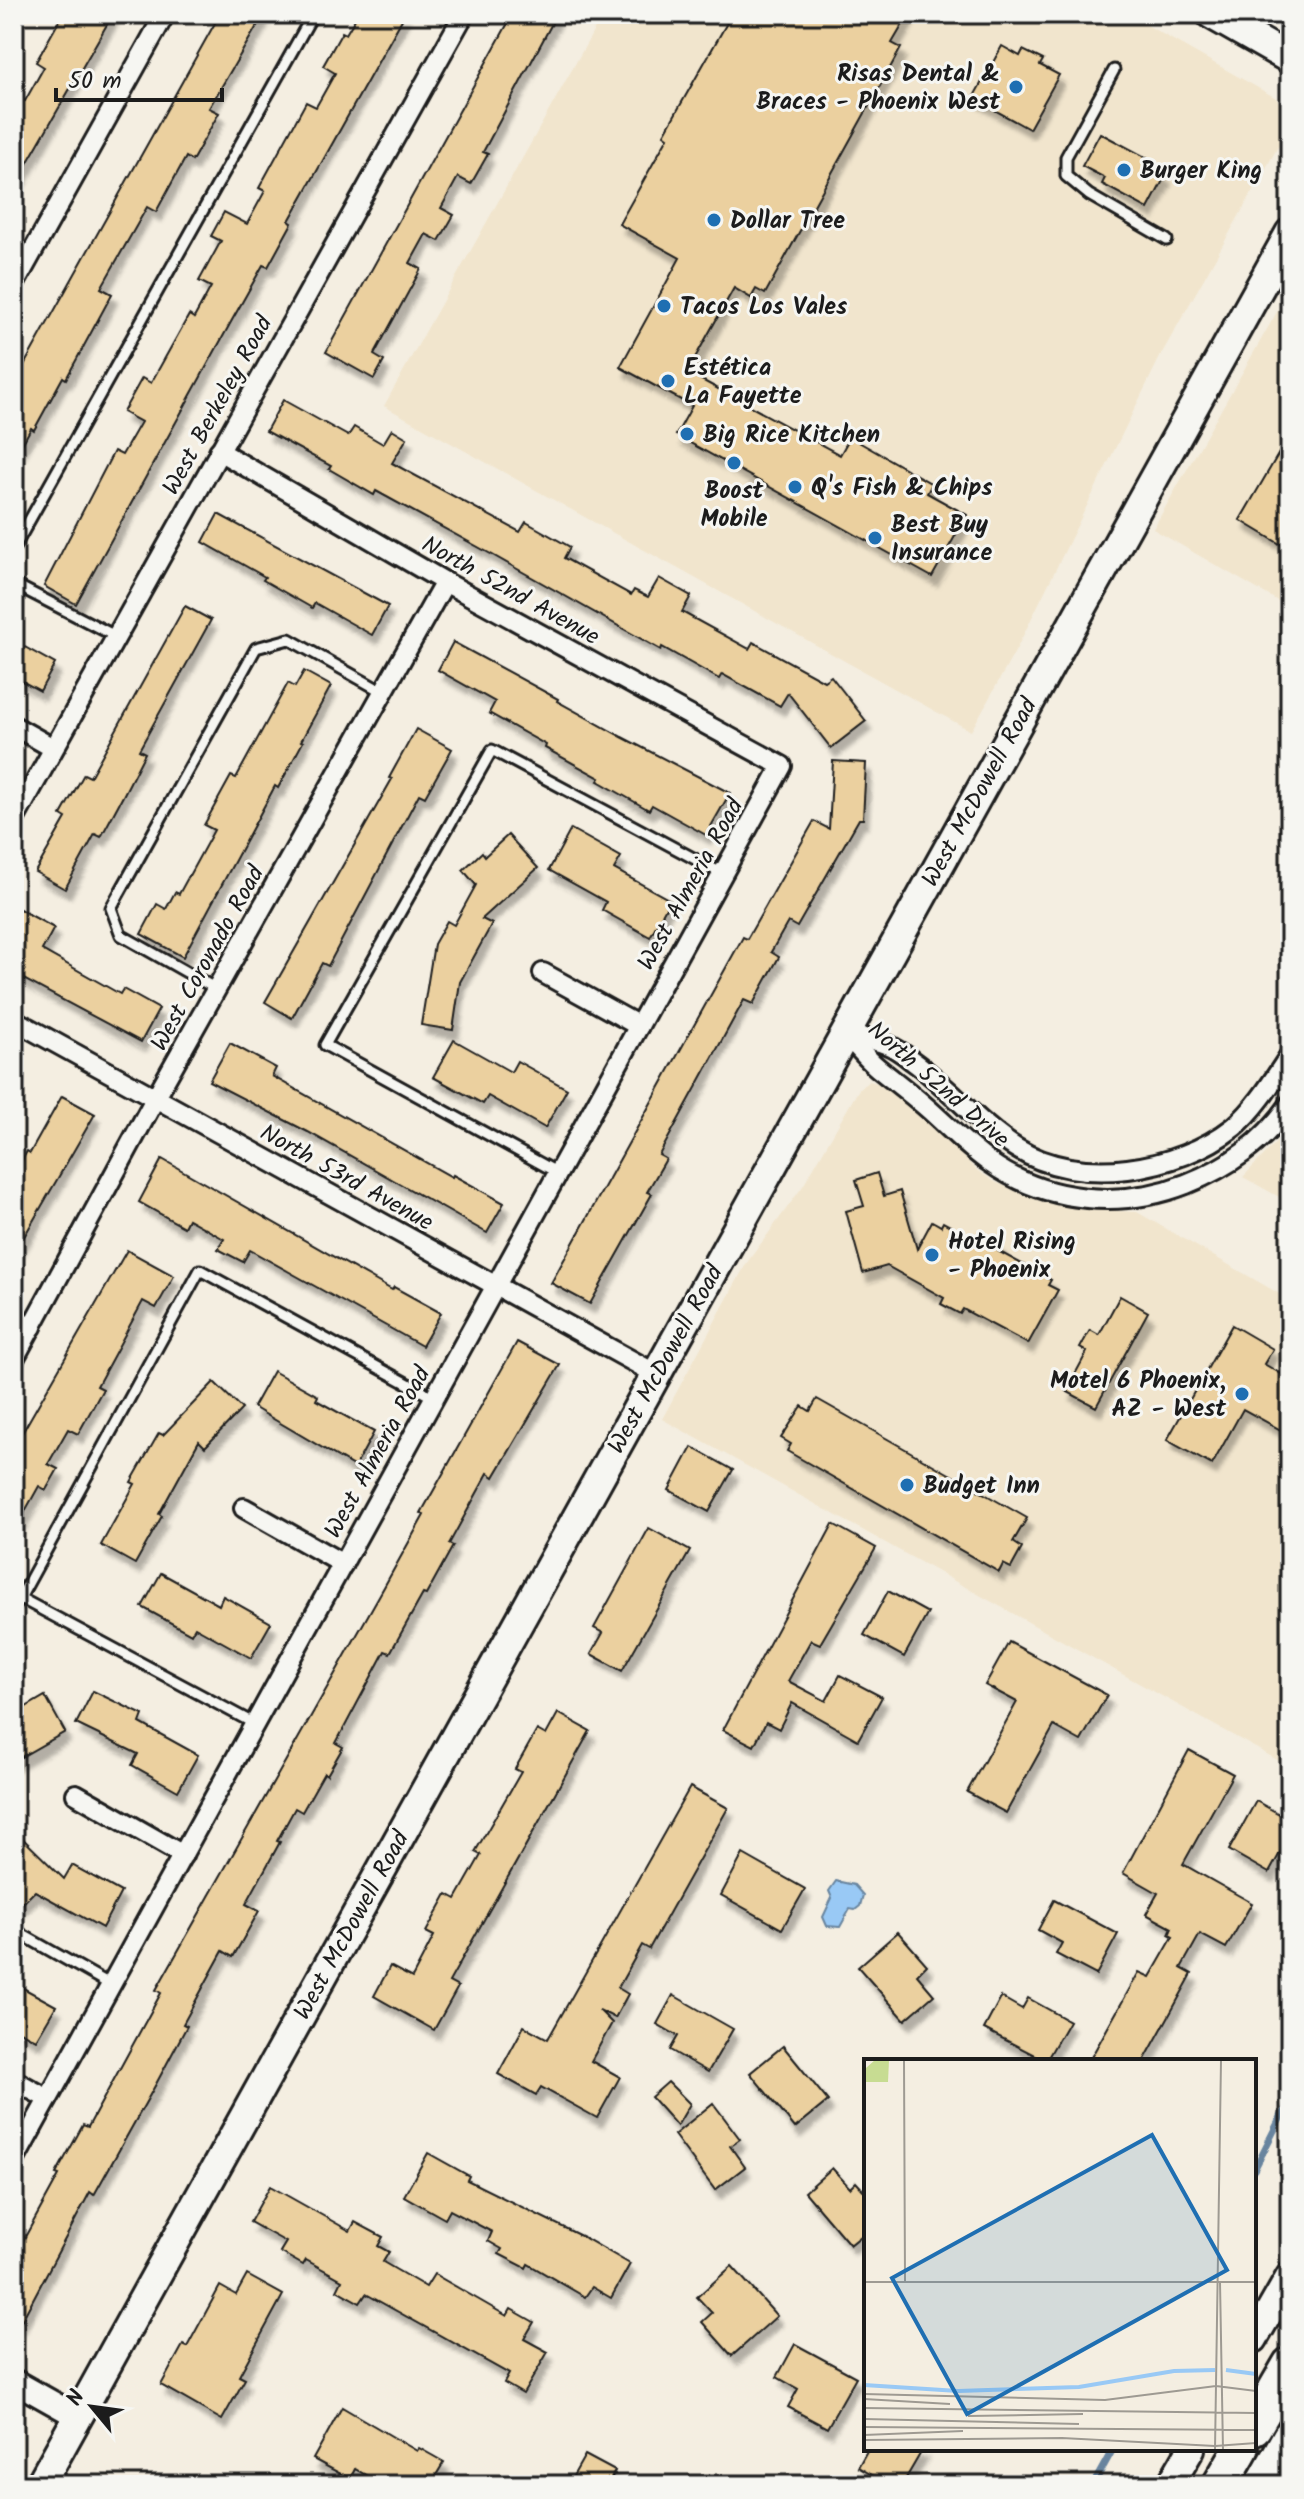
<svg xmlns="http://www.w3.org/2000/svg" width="1304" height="2499" viewBox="0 0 1304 2499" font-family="Kalam,sans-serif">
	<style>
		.built { fill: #f1e5cd }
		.water { fill: #99c9f5; stroke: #67849e; stroke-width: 2 }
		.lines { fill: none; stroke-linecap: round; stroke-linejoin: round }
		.stream { stroke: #67849e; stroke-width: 7 }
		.building { fill: #ebd09f; stroke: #1c1c1c; stroke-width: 2; filter: url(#shadow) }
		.service-casing { stroke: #1c1c1c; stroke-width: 15 }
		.minor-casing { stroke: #1c1c1c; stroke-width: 24 }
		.tertiary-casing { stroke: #1c1c1c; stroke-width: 28 }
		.secondary-casing { stroke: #1c1c1c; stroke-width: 32 }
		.primary-casing { stroke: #1c1c1c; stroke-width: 34 }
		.motorway-casing { stroke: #1c1c1c; stroke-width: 40 }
		.service { stroke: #f6f6f2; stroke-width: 9 }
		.minor { stroke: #f6f6f2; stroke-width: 18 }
		.tertiary { stroke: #f6f6f2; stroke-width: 22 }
		.secondary { stroke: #f6f6f2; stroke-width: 26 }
		.primary { stroke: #f6f6f2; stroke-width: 28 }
		.motorway { stroke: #f6f6f2; stroke-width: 34 }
		.poi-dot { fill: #1f6fb2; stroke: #f6f6f2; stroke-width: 3 }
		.labels { text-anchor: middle; stroke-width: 6; stroke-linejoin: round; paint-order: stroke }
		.poi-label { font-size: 24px; font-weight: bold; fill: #1c1c1c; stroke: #f6f6f2; text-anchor: start }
		.street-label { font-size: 24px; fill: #1c1c1c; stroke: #f6f6f2 }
		.inset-river { fill: none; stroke: #99c9f5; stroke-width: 4 }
		.inset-road { fill: none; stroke: #9e9a92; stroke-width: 2 }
		.view { fill: #1f6fb2; fill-opacity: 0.15; stroke: #1f6fb2; stroke-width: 4 }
		.inset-edge { fill: none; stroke: #1c1c1c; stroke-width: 4 }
	</style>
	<defs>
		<filter id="shadow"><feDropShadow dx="5" dy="9" stdDeviation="2" flood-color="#0004"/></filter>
	</defs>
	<rect width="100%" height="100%" fill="#f4eee1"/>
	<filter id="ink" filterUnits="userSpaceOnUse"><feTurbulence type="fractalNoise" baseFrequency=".0125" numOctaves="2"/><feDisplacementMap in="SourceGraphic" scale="16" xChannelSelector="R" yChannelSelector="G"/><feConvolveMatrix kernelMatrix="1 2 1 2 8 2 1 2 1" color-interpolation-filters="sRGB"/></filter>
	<g filter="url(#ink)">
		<g class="built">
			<polygon points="603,14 1127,14 1276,98 1287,111 1288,128 1284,136 1162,353 1017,648 971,731 384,406"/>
			<polygon points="1290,289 1290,608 1153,529"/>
			<polygon points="869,1081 889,1086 978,1171 995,1182 1040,1200 1080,1209 1137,1212 1290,1300 1290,1767 662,1419 746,1264 803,1186 859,1089"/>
			<polygon points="1290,1128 1290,1203 1243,1177"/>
		</g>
		<polygon class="water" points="836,1881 854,1885 863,1895 860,1906 855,1910 850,1909 840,1927 827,1926 823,1917 832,1898 829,1891"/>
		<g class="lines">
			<g class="stream">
				<polyline points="1254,2170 1290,2099"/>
				<polyline points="1093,2485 1113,2449"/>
			</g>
		</g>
		<g class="building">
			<polygon points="63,14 113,14 14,186 14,95 25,101 44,67 36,62"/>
			<polygon points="220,14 264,14 209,108 219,113 192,161 186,157 156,212 147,207 101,288 112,294 66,379 63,377 34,430 31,428 14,459 14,383"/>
			<polygon points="358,14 405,14 289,221 292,223 268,267 263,265 231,322 76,604 44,586 114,451 122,455 141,422 123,412 142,378 151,383 189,315 194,318 211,287 199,281 221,241 211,236 224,212 247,224 265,191 259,188 306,102 316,107 335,73 323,66 342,32 346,34"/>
			<polygon points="513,14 557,14 483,152 488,154 471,184 458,177 441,208 454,215 439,241 426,234 410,263 421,269 374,355 384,361 374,379 326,352"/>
			<polygon points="732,14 909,14 892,43 901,48 765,294 756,289 751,298 734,288 687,372 840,455 850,437 932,484 927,493 967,515 932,577 676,435 692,406 620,367 680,258 619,224 668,137 664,134"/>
			<polygon points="1002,46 1020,56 1023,50 1043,60 1040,65 1059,75 1029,129 973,98"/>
			<polygon points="1100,133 1147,158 1144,163 1166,175 1148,209 1102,184 1105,178 1082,166"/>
			<polygon points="283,400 348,436 354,427 383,444 392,429 407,438 392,463 520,532 526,522 570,547 564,558 631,595 634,590 648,597 659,578 691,596 682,612 749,649 753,642 824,681 831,676 866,721 831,748 788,693 780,706 722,674 719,679 662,647 661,650 489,553 376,491 374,495 329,469 331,466 266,431"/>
			<polygon points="1290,434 1290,550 1240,520"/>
			<polygon points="218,514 388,606 372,635 315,603 312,608 263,580 265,577 203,542"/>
			<polygon points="185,606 211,620 139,750 145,753 123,796 101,837 95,834 65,889 35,872 66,818 61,815 84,774 90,777"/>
			<polygon points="14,641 55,664 40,691 14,677"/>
			<polygon points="453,642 558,699 557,701 622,737 730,793 706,835 652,805 649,810 598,781 600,778 545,748 546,745 489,713 495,702 438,670"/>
			<polygon points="304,671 331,686 301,741 303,742 278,788 275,786 183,957 141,934 157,904 166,909 175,892 179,894 214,830 204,825 231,776 236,778 288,683 295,687"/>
			<polygon points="416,729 452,749 425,797 419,794 328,966 322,963 292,1018 265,1002 392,779 389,778"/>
			<polygon points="833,761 866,763 863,819 859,819 797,927 788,922 771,952 779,957 753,1004 744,1000 659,1155 666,1159 647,1192 652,1194 590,1304 551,1283 743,937 747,939 814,821 829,829"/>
			<polygon points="571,829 621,857 614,869 670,900 650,937 602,910 606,902 549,870"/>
			<polygon points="508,835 538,868 482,919 492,924 460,982 453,1030 421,1025 434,944 447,921 454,925 476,885 463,870 482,852 485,856"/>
			<polygon points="14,906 54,928 42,950 120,994 123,989 159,1009 141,1042 14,974"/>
			<polygon points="454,1040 511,1072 517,1061 567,1089 545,1128 488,1096 483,1104 433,1077"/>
			<polygon points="230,1043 276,1068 272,1076 452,1177 453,1175 504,1203 487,1233 308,1132 209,1081"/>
			<polygon points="62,1096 95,1114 14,1254 14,1175 27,1151 30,1153"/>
			<polygon points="162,1159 392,1290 394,1287 441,1313 422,1346 250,1250 243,1262 218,1249 224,1239 188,1219 184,1227 139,1202"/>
			<polygon points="877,1173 884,1196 900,1191 917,1249 932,1221 941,1226 943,1222 976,1240 980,1234 1001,1246 998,1251 1051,1280 1048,1285 1058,1290 1028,1344 963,1309 960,1314 941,1304 944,1298 887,1266 863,1273 846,1211 864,1206 856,1180"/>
			<polygon points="127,1250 174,1276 156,1308 143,1301 97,1386 103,1389 78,1434 68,1429 48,1464 58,1469 46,1490 39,1486 14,1531 14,1447"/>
			<polygon points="1120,1296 1148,1312 1096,1407 1066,1391 1087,1352 1080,1348 1090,1330 1099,1335"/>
			<polygon points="1232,1325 1273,1349 1264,1364 1290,1379 1290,1435 1243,1409 1212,1465 1167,1440"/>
			<polygon points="517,1342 560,1365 494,1477 488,1473 449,1544 453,1546 426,1595 423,1594 390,1653 385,1651 336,1743 343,1747 327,1775 324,1773 302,1812 295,1808 277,1841 280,1842 246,1904 259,1911 233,1957 223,1951 183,2024 187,2026 156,2084 94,2195 90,2192 14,2335 14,2257 59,2175 56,2174 83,2125 88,2127 161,1993 156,1990 384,1587 424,1515 421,1513"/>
			<polygon points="273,1371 318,1396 316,1400 374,1432 355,1467 253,1407"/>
			<polygon points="214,1382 242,1409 205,1447 199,1441 159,1514 162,1516 135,1564 101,1545 135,1484 131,1482 159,1433 163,1435"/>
			<polygon points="817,1399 1027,1518 1013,1542 1022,1548 1011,1568 1003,1564 999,1572 787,1451 791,1444 781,1438 802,1406 810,1411"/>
			<polygon points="692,1447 733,1470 709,1512 669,1490"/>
			<polygon points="833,1524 876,1548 820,1644 811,1640 788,1681 826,1701 840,1675 882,1697 858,1740 792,1703 779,1729 766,1722 754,1746 723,1730"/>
			<polygon points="649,1528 690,1551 622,1671 591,1654 603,1633 594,1628"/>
			<polygon points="161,1573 219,1605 223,1596 271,1623 251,1658 195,1627 191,1634 142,1607"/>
			<polygon points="888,1591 928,1613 904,1657 864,1635"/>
			<polygon points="1009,1642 1107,1695 1081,1741 1054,1726 1006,1813 967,1792 1017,1702 985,1685"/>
			<polygon points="93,1691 143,1715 140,1723 198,1755 178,1791 132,1765 138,1754 76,1724"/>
			<polygon points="45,1696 65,1732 14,1761 14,1714"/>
			<polygon points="558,1713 590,1731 449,1982 458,1987 434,2030 374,1996 390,1966 412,1978 434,1936 426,1932 447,1894 456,1899 481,1855 475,1852 521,1772 515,1769 537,1730 546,1735"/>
			<polygon points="1189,1750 1233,1774 1183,1864 1252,1903 1226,1948 1200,1934 1181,1968 1192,1974 1144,2061 1089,2061 1139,1972 1150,1977 1173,1937 1169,1935 1172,1928 1146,1914 1158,1893 1123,1873"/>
			<polygon points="690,1787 728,1808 649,1949 642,1945 618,1988 628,1994 615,2018 599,2010 612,2023 591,2061 620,2077 597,2118 541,2087 536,2095 498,2074 524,2026 548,2039"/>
			<polygon points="1256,1801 1290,1820 1290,1835 1269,1873 1229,1850"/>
			<polygon points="14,1830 64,1879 72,1865 121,1892 102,1928 35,1891 14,1912"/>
			<polygon points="743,1854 805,1889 782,1929 721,1895"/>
			<polygon points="1054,1900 1118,1934 1096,1975 1056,1954 1062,1943 1038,1930"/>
			<polygon points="898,1932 927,1965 917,1975 934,1995 905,2020 858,1967"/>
			<polygon points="14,1983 56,2006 36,2040 14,2028"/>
			<polygon points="673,1995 733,2029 708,2072 670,2050 678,2036 657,2024"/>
			<polygon points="1001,1997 1022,2009 1028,1998 1069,2021 1046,2061 984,2029"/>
			<polygon points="783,2046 828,2101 795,2128 750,2073"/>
			<polygon points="668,2082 690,2104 677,2126 651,2097"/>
			<polygon points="713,2103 740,2139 730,2146 745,2167 715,2190 674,2135"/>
			<polygon points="428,2153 469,2176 467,2180 585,2238 630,2264 611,2298 592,2287 585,2297 528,2264 526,2268 499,2254 502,2249 488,2241 492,2232 450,2210 445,2219 404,2196"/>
			<polygon points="832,2168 850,2188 856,2182 866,2193 866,2232 850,2245 805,2192"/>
			<polygon points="270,2186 350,2231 355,2222 383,2237 378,2246 389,2252 383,2262 426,2287 434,2274 507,2316 511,2309 534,2322 524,2339 548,2352 523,2394 504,2383 509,2374 366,2294 360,2303 337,2290 342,2280 306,2260 303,2265 280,2252 286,2242 250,2222"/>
			<polygon points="732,2266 777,2316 732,2356 702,2322 712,2313 697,2297"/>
			<polygon points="247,2275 283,2295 239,2376 245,2379 222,2420 161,2385 183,2345 187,2347 220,2286 236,2295"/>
			<polygon points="795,2344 856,2377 827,2428 788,2407 798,2389 777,2377"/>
			<polygon points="342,2407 417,2451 419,2448 444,2462 430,2485 383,2485 355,2469 350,2479 313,2459"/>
			<polygon points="868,2449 923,2449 902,2485 890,2485 858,2467"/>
			<polygon points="585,2455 615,2471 608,2485 568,2485"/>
		</g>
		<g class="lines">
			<g class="service-casing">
				<g id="service">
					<polyline points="1114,70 1066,157 1066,176 1089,195 1167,240"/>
					<polyline points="14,548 313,14"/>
					<polyline points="14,584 115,636"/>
					<polyline points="218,990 121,935 111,908 256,648 289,639 383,692"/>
					<polyline points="558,1173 325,1045 492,750 723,874"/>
					<polyline points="20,1598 255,1724"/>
					<polyline points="14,1609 200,1270 434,1398"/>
					<polyline points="14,1930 111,1985"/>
				</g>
			</g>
			<g class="minor-casing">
				<g id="minor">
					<polyline points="14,285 165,14"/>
					<polyline points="14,726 53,748"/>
					<polyline points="14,820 464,14"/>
					<polyline points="543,973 639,1026"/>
					<polyline points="14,1020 656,1374"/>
					<path d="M845 1033C856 1045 866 1058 878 1068 894 1081 910 1093 925 1106 947 1125 966 1146 989 1162 1046 1203 1122 1209 1186 1184 1229 1167 1263 1143 1290 1104"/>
					<path d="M847 1034C861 1037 876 1040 888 1045 898 1049 906 1056 914 1062 950 1088 978 1124 1016 1148 1079 1188 1178 1171 1234 1127 1256 1109 1274 1079 1290 1055"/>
					<polyline points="14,1318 32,1327"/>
					<polyline points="14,1359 163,1084 445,582"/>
					<polyline points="244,1508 343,1564"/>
					<polyline points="76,1794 183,1855"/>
					<polyline points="14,2080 48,2099"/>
					<polyline points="14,2161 782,766 445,582 219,451"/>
				</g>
			</g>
			<g class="tertiary-casing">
				<polyline id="tertiary" points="14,2381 78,2417"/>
			</g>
			<g class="secondary-casing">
				<g id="secondary">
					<polyline points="1254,2339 1290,2276"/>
					<polyline points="1170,2485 1191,2449"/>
				</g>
			</g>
			<g class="primary-casing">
				<g id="primary">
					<polyline points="1211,14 1290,59"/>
					<polyline points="40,2485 1290,233"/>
				</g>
			</g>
			<g class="motorway-casing">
				<g id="motorway">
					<polyline points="1254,2427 1290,2365"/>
					<polyline points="1220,2485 1241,2449"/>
					<polyline points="1263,2485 1290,2437"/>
				</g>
			</g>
			<use href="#service" class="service"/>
			<use href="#minor" class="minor"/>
			<use href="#tertiary" class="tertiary"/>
			<use href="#secondary" class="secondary"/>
			<use href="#primary" class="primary"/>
			<use href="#motorway" class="motorway"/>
		</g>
	</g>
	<g class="poi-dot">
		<circle cx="1016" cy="87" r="8"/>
		<circle cx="1124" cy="170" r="8"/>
		<circle cx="714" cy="220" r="8"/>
		<circle cx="664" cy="306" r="8"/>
		<circle cx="668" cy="381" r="8"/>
		<circle cx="687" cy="434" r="8"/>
		<circle cx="734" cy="463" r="8"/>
		<circle cx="795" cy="487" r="8"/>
		<circle cx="875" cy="538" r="8"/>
		<circle cx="932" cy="1255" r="8"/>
		<circle cx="1242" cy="1394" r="8"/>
		<circle cx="907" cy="1485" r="8"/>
	</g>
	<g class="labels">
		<g class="poi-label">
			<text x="1000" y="81" text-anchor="end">Risas Dental &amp;<tspan x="1000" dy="28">Braces - Phoenix West</tspan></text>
			<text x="1140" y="178">Burger King</text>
			<text x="730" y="228">Dollar Tree</text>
			<text x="680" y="314">Tacos Los Vales</text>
			<text x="684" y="375">Estética<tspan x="684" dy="28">La Fayette</tspan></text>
			<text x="703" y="442">Big Rice Kitchen</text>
			<text x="811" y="495">Q's Fish &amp; Chips</text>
			<text x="734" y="498" text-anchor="middle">Boost<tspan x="734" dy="28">Mobile</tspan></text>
			<text x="891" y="532">Best Buy<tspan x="891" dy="28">Insurance</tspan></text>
			<text x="948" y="1249">Hotel Rising<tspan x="948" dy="28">- Phoenix</tspan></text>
			<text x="1226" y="1388" text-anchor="end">Motel 6 Phoenix,<tspan x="1226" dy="28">AZ - West</tspan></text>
			<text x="923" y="1493">Budget Inn</text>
		</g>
		<g class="street-label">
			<text transform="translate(217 405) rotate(-61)" y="8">West Berkeley Road</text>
			<text transform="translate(511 590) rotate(29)" y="8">North 52nd Avenue</text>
			<text transform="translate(979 792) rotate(-61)" y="8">West McDowell Road</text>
			<text transform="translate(690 884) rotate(-61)" y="8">West Almeria Road</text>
			<text transform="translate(207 958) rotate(-61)" y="8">West Coronado Road</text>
			<text transform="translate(939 1084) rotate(41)" y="8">North 52nd Drive</text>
			<text transform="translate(347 1177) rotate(29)" y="8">North 53rd Avenue</text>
			<text transform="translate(665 1359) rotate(-61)" y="8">West McDowell Road</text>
			<text transform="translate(377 1452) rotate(-61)" y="8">West Almeria Road</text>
			<text transform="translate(351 1925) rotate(-61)" y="8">West McDowell Road</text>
		</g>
	</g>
	<g transform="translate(864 2059)">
		<rect width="392" height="392" fill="#f4eee1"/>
		<path d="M11 1H25L24 23H0L2 9Z" fill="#c7dc92"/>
		<path class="inset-river" d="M362 311 392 315M0 326 94 332 215 328 310 312 351 311"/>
		<path class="inset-road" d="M40 1 41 222M0 223H392M356 223 359 391M352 327 392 332M0 335 241 341 352 327M0 340 86 345M0 349 392 354M104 357 219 355M0 360 215 365M0 368 392 371M0 376 99 372M0 381 198 379 351 387M351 387 392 384M351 391 357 1"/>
		<path class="view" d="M288 76 363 211 103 355 28 219Z"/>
		<rect width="392" height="392" class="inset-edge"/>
	</g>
	<rect width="1304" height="2499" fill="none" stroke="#f6f6f2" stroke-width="48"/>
	<rect x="24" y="24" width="1256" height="2451" fill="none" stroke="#1c1c1c" stroke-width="3" filter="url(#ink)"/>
	<g transform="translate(92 2407) rotate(299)" stroke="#f6f6f2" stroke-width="6" paint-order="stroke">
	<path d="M0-6L14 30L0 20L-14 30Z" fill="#1c1c1c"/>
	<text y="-12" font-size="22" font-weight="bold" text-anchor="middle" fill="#1c1c1c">N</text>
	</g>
	<path d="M56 88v12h166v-12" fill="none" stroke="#1c1c1c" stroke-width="4"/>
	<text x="68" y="88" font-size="24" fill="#1c1c1c" stroke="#f6f6f2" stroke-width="6" paint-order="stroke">50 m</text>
</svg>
